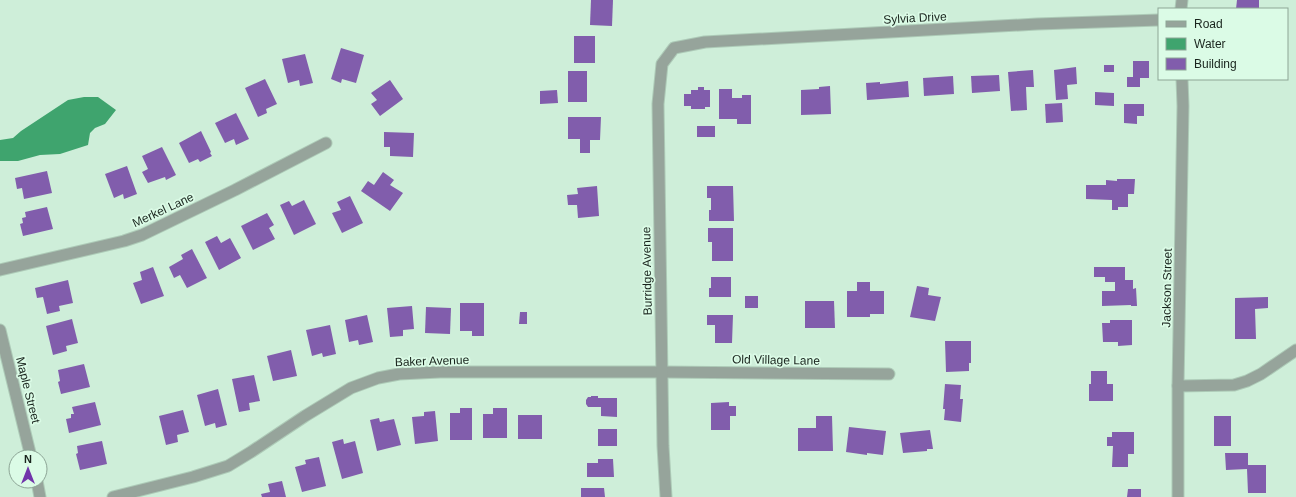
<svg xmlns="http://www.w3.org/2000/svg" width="1296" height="497" viewBox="0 0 1296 497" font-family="Helvetica,sans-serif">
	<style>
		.water { fill: #3fa46e }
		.building { fill: #815dac }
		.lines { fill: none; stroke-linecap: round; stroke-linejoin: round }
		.minor-casing { stroke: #adcab7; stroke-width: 13 }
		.minor { stroke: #96a49b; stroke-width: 11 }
		.labels { text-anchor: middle; stroke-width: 3.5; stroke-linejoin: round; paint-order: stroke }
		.street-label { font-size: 12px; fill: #19241d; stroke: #dbfbe6 }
	</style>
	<rect width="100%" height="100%" fill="#ceeed9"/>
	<polygon class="water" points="84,97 98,97 116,110 105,124 95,128 90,133 88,145 60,154 40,155 18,161 0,161 0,140 13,138 21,131 68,100"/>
	<g class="building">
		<polygon points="591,0 613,0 612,26 590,25"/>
		<polygon points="1237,0 1259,0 1259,9 1236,9"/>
		<rect x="574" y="36" width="21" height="27"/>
		<polygon points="341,48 364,55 356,83 342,79 341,83 331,79"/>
		<polygon points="305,54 313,83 300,86 299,80 288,83 282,59"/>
		<polygon points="1133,61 1149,61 1149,78 1140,78 1140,87 1127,87 1127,77 1133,77"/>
		<rect x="1104" y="65" width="10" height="7"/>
		<polygon points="1076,67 1077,84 1067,85 1068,99 1056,100 1054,70"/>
		<polygon points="1033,70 1034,87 1026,87 1027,110 1011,111 1008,72"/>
		<rect x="568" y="71" width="19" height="31"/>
		<polygon points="999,75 1000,91 972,93 971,76"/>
		<polygon points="953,76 954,94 924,96 923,78"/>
		<polygon points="265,79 277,104 266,109 267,113 258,117 245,88"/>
		<polygon points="390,80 403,99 380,116 371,104 377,100 371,93"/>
		<polygon points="908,81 909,97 867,100 866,83 880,82 880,84"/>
		<polygon points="830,86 831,114 801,115 801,90 819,89 819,87"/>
		<polygon points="698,87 704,87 704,90 710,90 710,107 705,107 705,109 691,109 691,106 684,106 684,94 691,94 691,90 698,90"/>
		<polygon points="719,89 732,89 732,98 742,98 742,95 751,95 751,124 737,124 737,119 719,119"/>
		<polygon points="557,90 558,103 540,104 540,91"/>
		<polygon points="1095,92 1114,93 1114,106 1095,105"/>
		<polygon points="1062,103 1063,122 1046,123 1045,104"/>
		<polygon points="1124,104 1144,104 1144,116 1137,116 1137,124 1124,123"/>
		<polygon points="236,113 249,139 236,145 234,139 225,143 215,123"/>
		<polygon points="568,117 601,117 600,140 590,140 590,153 580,153 580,139 568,139"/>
		<rect x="697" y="126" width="18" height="11"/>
		<polygon points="201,131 211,152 210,153 212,156 200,162 198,159 189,163 179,143"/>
		<polygon points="384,132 414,133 413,157 390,156 390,147 384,147"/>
		<polygon points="162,147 176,175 166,180 165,177 148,183 142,172 148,169 142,156"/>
		<polygon points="127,166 137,194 124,199 123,194 114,198 105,174"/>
		<polygon points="47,171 52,193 24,199 22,188 17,189 15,178"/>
		<polygon points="383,172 394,180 390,185 403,193 390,211 361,191 368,181 374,185"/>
		<polygon points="1117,179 1135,179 1134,194 1128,194 1128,207 1118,207 1118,210 1112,210 1112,200 1086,199 1086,185 1106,185 1106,180 1117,181"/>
		<polygon points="597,186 599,216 578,218 577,205 568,205 567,195 578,194 577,188"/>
		<polygon points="707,186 733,186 734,221 709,221 709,210 711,210 711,198 707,198"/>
		<polygon points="350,196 363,223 342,233 332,213 341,210 337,202"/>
		<polygon points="304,200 316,224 294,235 280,205 289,201 292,206"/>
		<polygon points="47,207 53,229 23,236 20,224 23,223 22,218 26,217 25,212"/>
		<polygon points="267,213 274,225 269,228 275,239 253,250 241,226"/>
		<polygon points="708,228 733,228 733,261 712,261 712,242 708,242"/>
		<polygon points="217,236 221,243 230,238 241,258 219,270 205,242"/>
		<polygon points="192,249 207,278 187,288 180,275 174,278 169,267 183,259 181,255"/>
		<polygon points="153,267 164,296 141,304 133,283 142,280 140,272"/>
		<polygon points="1094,267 1125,267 1125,280 1133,280 1133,289 1136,288 1137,306 1131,306 1131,305 1102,306 1102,291 1115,291 1115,282 1105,282 1105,277 1094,277"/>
		<polygon points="711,277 731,277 731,297 709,297 709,288 711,288"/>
		<polygon points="68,280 73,303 59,306 60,311 47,314 43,297 37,298 35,288"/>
		<polygon points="857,282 870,282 870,291 884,291 884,314 870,314 870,317 847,317 847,291 857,291"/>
		<polygon points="917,286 929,288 928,295 941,297 935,321 910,317"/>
		<rect x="745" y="296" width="13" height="12"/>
		<polygon points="1268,297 1268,308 1255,309 1256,339 1235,339 1235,298"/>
		<polygon points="805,301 834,301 835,328 805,328"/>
		<polygon points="460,303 484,303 484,336 472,336 472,331 460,331"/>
		<polygon points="412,306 414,329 403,330 403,336 390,337 387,308"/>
		<polygon points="426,307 451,308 450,334 425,333"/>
		<polygon points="520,312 527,312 527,324 519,324"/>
		<polygon points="367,315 373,342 359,345 358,340 349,342 345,320"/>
		<polygon points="707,315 733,315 732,343 715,343 715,325 707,325"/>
		<polygon points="72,319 78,343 66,346 67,351 53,355 46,326"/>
		<polygon points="1110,320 1132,320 1132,345 1118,346 1118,342 1103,342 1102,323 1110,323"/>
		<polygon points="330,325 336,354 323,357 322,353 312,356 306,330"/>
		<polygon points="945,341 971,341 971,363 969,363 969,371 946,372"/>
		<polygon points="291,350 297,376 273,381 267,356"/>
		<polygon points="84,364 90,387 61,394 58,382 60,381 58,370"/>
		<polygon points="1091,371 1107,371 1107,384 1113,384 1113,401 1089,401 1089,384 1091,384"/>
		<polygon points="254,375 260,401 249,403 250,410 239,412 232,379"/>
		<polygon points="945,384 961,385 960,399 963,399 961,422 944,420 945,409 943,409"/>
		<polygon points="218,389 227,425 216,428 215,423 205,426 197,395"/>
		<polygon points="591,396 598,396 598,398 617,398 617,417 601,416 601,407 588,407 586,404 586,400 588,397 591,397"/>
		<polygon points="95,402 101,425 69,433 66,419 71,418 71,414 74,414 72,407"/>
		<polygon points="729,402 729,406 736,406 736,416 730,416 730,430 711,430 711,403"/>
		<polygon points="460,408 472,408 472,440 450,440 450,413 460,413"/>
		<polygon points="493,408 507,408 507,438 483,438 483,414 493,414"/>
		<polygon points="183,410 189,432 177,435 178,442 166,445 159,416"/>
		<polygon points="435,411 438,441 415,444 412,417 424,416 424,412"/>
		<rect x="518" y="415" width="24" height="24"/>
		<polygon points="816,416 832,416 833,451 798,451 798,428 816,428"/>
		<rect x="1214" y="416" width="17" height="30"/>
		<polygon points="379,418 380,422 394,419 401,445 377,451 370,420"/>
		<polygon points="849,427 886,431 883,455 867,453 867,455 846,452"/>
		<rect x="598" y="429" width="19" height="17"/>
		<polygon points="930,430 933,449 927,449 927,451 903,453 900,433"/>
		<polygon points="1112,432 1134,432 1134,454 1128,454 1128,467 1112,467 1113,446 1107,446 1107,437 1112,437"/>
		<polygon points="343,439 344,444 355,441 363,473 342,479 332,442"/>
		<polygon points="102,441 107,464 80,470 76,454 78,453 77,446"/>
		<polygon points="1225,453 1248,453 1248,465 1266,465 1266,493 1248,493 1247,469 1226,470"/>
		<polygon points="319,457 326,486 302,492 295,467 306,464 305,460"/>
		<polygon points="598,459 613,459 614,477 587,477 587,463 598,463"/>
		<polygon points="282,481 286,497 262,497 261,494 270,492 268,484"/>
		<polygon points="581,488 604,488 605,497 581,497"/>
		<polygon points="1128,489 1141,489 1141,497 1127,497"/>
	</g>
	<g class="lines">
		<g class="minor-casing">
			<g id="minor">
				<polyline points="1181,9 1182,0"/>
				<polyline points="0,270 124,241 142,235 235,190 326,143"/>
				<polyline points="0,330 31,457"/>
				<polyline points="1178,386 1234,385 1247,381 1261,374 1296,350"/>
				<polyline points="37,481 40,497"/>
				<polyline points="113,497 193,477 228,466 251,452 305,416 351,388 378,378 399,374 440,372 662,372 889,374"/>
				<polyline points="666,497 663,446 658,104 662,64 674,48 705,42 1037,24 1159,20"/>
				<polyline points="1178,497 1178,386 1183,106 1182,79"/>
			</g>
		</g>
		<use href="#minor" class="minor"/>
	</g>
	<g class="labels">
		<g class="street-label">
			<text transform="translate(915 18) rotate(-3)" y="4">Sylvia Drive</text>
			<text transform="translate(163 210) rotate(-25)" y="4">Merkel Lane</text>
			<text transform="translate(647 271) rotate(-91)" y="4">Burridge Avenue</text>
			<text transform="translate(1167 288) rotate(-89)" y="4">Jackson Street</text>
			<text transform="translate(776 360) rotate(1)" y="4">Old Village Lane</text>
			<text transform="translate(432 361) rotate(-2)" y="4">Baker Avenue</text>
			<text transform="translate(28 390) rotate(76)" y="4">Maple Street</text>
		</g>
	</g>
	<rect x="1158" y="8" width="130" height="72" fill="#dbfbe6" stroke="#8da596"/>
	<rect x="1166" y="21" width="20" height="6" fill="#96a49b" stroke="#8da596"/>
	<text x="1194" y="28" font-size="12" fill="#19241d">Road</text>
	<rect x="1166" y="38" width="20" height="12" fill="#3fa46e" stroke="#8da596"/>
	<text x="1194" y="48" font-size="12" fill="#19241d">Water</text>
	<rect x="1166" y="58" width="20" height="12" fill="#815dac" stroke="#8da596"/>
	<text x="1194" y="68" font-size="12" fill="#19241d">Building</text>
	<g transform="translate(28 469)"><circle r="19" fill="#dbfbe6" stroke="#8da596"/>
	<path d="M0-3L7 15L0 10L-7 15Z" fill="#7135aa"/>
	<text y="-6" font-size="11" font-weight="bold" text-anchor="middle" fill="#19241d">N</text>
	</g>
</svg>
